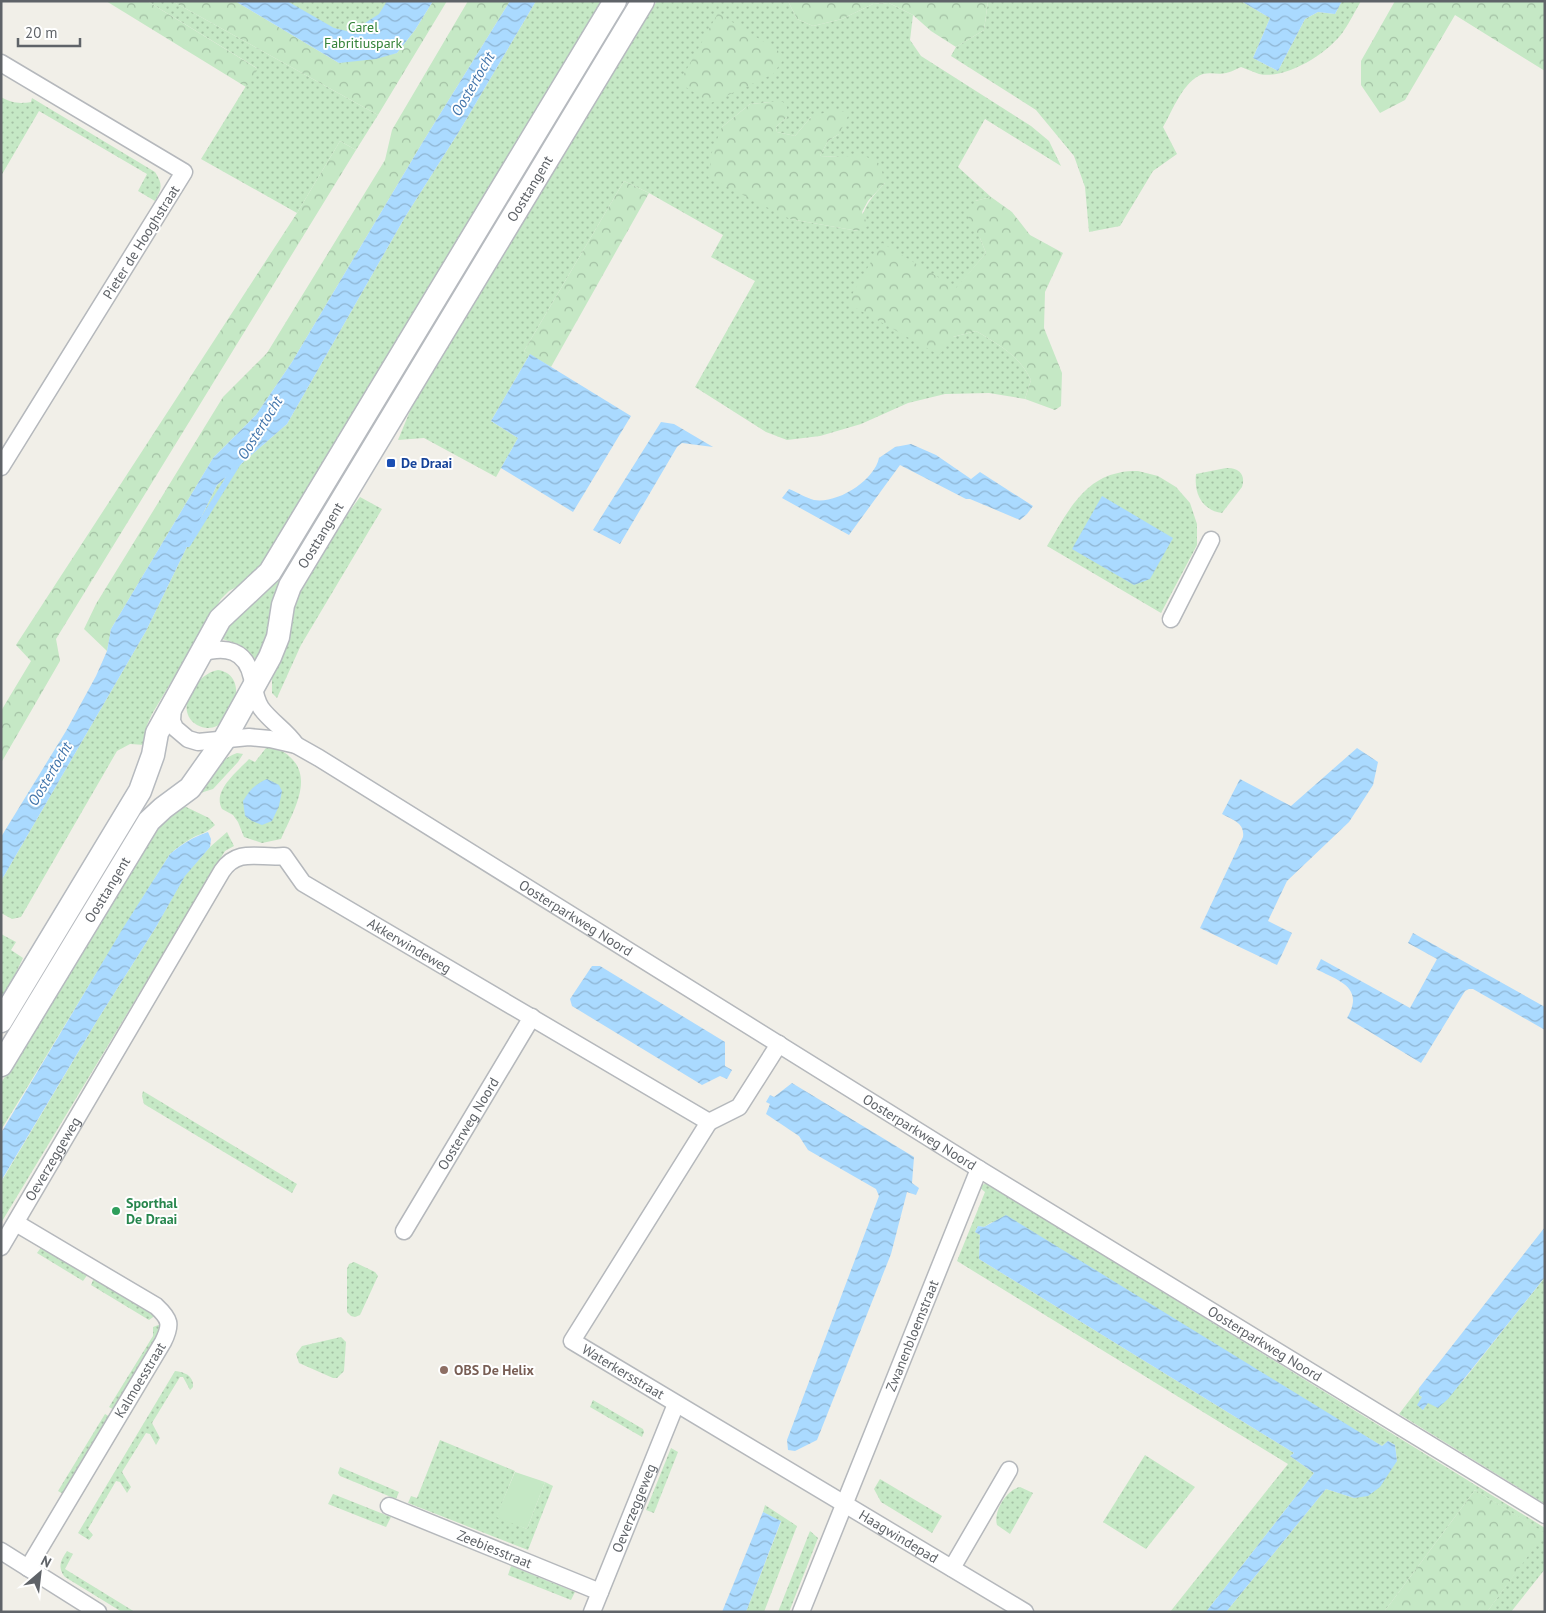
<svg xmlns="http://www.w3.org/2000/svg" width="1546" height="1613" viewBox="0 0 1546 1613" font-family="'PT Sans',sans-serif">
	<style>
		.green { fill: url(#green-dots); fill-rule: evenodd }
		.forest { fill: url(#forest-crowns) }
		.pitch { fill: #c5e8c5 }
		.water { fill: url(#water-waves) }
		.lines { fill: none; stroke-linecap: round; stroke-linejoin: round }
		.stream { stroke: #aadaff; stroke-width: 6 }
		.street-casing { stroke: #b5b8bc; stroke-width: 19 }
		.secondary-casing { stroke: #b6babf; stroke-width: 25 }
		.street { stroke: #fff; stroke-width: 16 }
		.secondary { stroke: #fff; stroke-width: 22 }
		.transit-dot { fill: #1a4fb4; stroke: #fff; stroke-width: 2 }
		.leisure-dot { fill: #2e9e5b; stroke: #fff; stroke-width: 2 }
		.education-dot { fill: #8d6e63; stroke: #fff; stroke-width: 2 }
		.labels { text-anchor: middle; stroke-width: 4; stroke-linejoin: round; paint-order: stroke }
		.park-label { font-size: 14px; fill: #348238; stroke: #fff }
		.street-label { font-size: 14px; fill: #5f6368; stroke: #fff }
		.transit-label { font-size: 14px; font-weight: bold; fill: #164399; stroke: #fff; text-anchor: start }
		.leisure-label { font-size: 14px; font-weight: bold; fill: #27864d; stroke: #fff; text-anchor: start }
		.education-label { font-size: 14px; font-weight: bold; fill: #785e54; stroke: #fff; text-anchor: start }
		.water-label { font-size: 15px; font-style: italic; fill: #4174aa; stroke: #fff }
	</style>
	<defs>
		<pattern id="green-dots" width="8" height="8" patternUnits="userSpaceOnUse" patternTransform="scale(1.25)"><rect width="8" height="8" fill="#c5e8c5"/><path d="M2 2h.1M6 6h.1" fill="none" stroke="#a3c0a4" stroke-width="1.8" stroke-linecap="round"/></pattern>
		<pattern id="forest-crowns" width="20" height="18" patternUnits="userSpaceOnUse" patternTransform="scale(1.25)"><rect width="20" height="18" fill="#c5e8c5"/><path d="M2 6a3 3 0 1 1 6 0M12 15a3 3 0 1 1 6 0" fill="none" stroke="#a3c0a4"/></pattern>
		<pattern id="water-waves" width="16" height="10" patternUnits="userSpaceOnUse" patternTransform="scale(1.25)"><rect width="16" height="10" fill="#aadaff"/><path d="M0 5q4-4 8 0t8 0" fill="none" stroke="#8eb4d2"/></pattern>
	</defs>
	<rect width="100%" height="100%" fill="#f1efe8"/>
	<g class="green">
		<polygon points="147,1 172,1 378,115 356,150 340,141 297,213 201,159 257,68"/>
		<polygon points="244,1 421,1 376,84"/>
		<polygon points="536,1 606,1 269,558 244,583 229,591 221,599 152,714 147,725 145,745 130,744 117,751 21,917 12,919 1,913 1,881 146,631 217,485 287,424 405,217 460,130"/>
		<path d="M657 1H788L797 19 813 26 842 19 873 4 889 3 913 15 910 40 921 56 1031 126 1049 141 1061 166 985 119 958 167 991 197 975 201 980 238 986 253 956 289 953 337 976 331C998 344 1020 356 1031 380L1025 399 989 393 945 394 908 403 861 424 820 436 787 440 766 432 695 387 755 281 711 257 723 235 649 193 624 181 524 351 530 354 491 421 518 438 496 477 424 438 398 440 417 394ZM771 102 787 117 776 127 777 132 795 136 811 117 839 134 828 141 820 156 839 157 885 183C868 201 864 207 858 231L790 219 722 127 750 104Z"/>
		<path d="M988 1H1241L1270 18 1253 58 1278 71 1305 19 1318 12 1335 14 1342 1H1361C1355 11 1350 22 1343 32 1328 53 1286 80 1259 74 1253 72 1247 69 1241 67 1236 69 1231 72 1226 73 1219 75 1211 72 1203 74 1183 81 1173 110 1163 127L1177 154 1153 171 1120 226 1089 232 1085 187 1074 156 1036 110 951 56 956 47 984 30Z"/>
		<path d="M1 97C12 103 19 104 31 102L32 98 155 172C163 184 162 189 155 201L138 191 147 174 39 111 1 176Z"/>
		<path d="M1226 468C1239 467 1246 475 1242 487L1222 513C1201 510 1194 493 1196 474Z"/>
		<path d="M1138 471 1158 476 1176 487 1190 503 1197 524V545L1161 613 1047 546C1064 518 1082 480 1118 473 1125 471 1131 471 1138 471Z"/>
		<polygon points="360,497 382,509 301,645 277,698 272,693 272,676 303,575"/>
		<path d="M291 553 301 558 271 636 256 660C242 644 241 645 222 639L223 629Z"/>
		<path d="M218 670C255 675 229 743 197 725 172 710 197 673 218 670Z"/>
		<path d="M266 748C276 748 283 750 290 757 315 779 291 815 281 839L262 843 244 837 238 822 233 815 222 809C212 791 237 772 249 759L255 762Z"/>
		<path d="M237 753 243 754 238 762 213 789 194 795C207 780 218 759 237 753Z"/>
		<path d="M184 806 209 818 215 825C208 832 203 833 194 837 185 842 178 847 170 854 112 945 58 1038 1 1130V1083L156 828Z"/>
		<polygon points="227,832 234,846 225,851 1,1223 1,1182 98,1019 156,927 185,875 210,847"/>
		<polygon points="1,934 16,942 11,950 23,958 1,1004"/>
		<polygon points="143,1091 297,1184 292,1193 144,1104 142,1096"/>
		<polygon points="986,1183 1545,1528 1545,1569 1511,1612 1487,1612 1544,1533 1475,1490 1384,1612 1226,1612 1326,1489 1354,1498 1397,1461 1395,1445 1388,1441 1382,1446 992,1222 984,1227 978,1226 975,1232 980,1235 979,1259 1294,1453 1290,1456 1314,1473 1206,1612 1170,1612 1288,1464 957,1261 985,1192 979,1187"/>
		<polygon points="42,1246 88,1274 83,1281 37,1253"/>
		<polygon points="354,1262 375,1272 378,1276 360,1315 355,1317 351,1316 347,1312 347,1269 349,1264"/>
		<polygon points="1545,1277 1545,1504 1399,1414 1419,1388 1419,1395 1422,1397 1423,1410 1427,1403 1463,1381"/>
		<polygon points="94,1278 156,1315 149,1320 91,1285"/>
		<polygon points="161,1324 162,1332 116,1411 109,1407 153,1336 153,1327"/>
		<polygon points="341,1337 346,1342 344,1371 337,1378 333,1378 299,1363 296,1354 302,1346"/>
		<path d="M175 1371C185 1372 194 1376 193 1387L190 1390 183 1377H180L152 1423 160 1438 156 1445 150 1434 146 1433 122 1472 131 1487 127 1493 120 1482 116 1481 88 1529 93 1535 89 1540 78 1533Z"/>
		<polygon points="593,1400 643,1429 644,1432 642,1437 590,1407"/>
		<polygon points="105,1414 112,1418 65,1495 58,1491"/>
		<polygon points="440,1440 515,1471 497,1516 527,1529 545,1482 553,1486 528,1550 408,1503 411,1496 417,1498"/>
		<polygon points="671,1448 678,1452 654,1513 646,1510"/>
		<polygon points="1145,1455 1195,1487 1146,1549 1103,1522"/>
		<polygon points="340,1467 399,1492 396,1499 340,1476 338,1473"/>
		<polygon points="880,1479 942,1516 932,1533 881,1502 874,1489"/>
		<path d="M1020 1487 1033 1493 1010 1534 997 1525C993 1512 1006 1490 1020 1487Z"/>
		<polygon points="333,1494 391,1517 386,1527 328,1504"/>
		<polygon points="765,1505 797,1526 764,1612 746,1612 781,1522 763,1512"/>
		<polygon points="810,1531 818,1538 789,1612 778,1612"/>
		<path d="M67 1551 73 1554 65 1569 135 1612H122L65 1577C57 1567 61 1560 67 1551Z"/>
		<polygon points="511,1566 575,1592 571,1600 508,1575"/>
	</g>
	<g class="forest">
		<polygon points="106,1 147,1 258,69 246,87"/>
		<polygon points="172,1 235,1 339,63 397,53 415,30 433,1 447,1 378,115"/>
		<polygon points="468,1 510,1 424,140 292,362 256,415 213,458 111,629 107,651 84,629 96,604 223,397 267,353 385,160 392,130"/>
		<polygon points="788,1 988,1 984,30 956,47 931,31 913,15 889,3 873,4 842,19 813,26 797,19"/>
		<polygon points="1395,1 1545,1 1545,71 1455,15 1405,100 1380,113 1361,85 1361,61"/>
		<polygon points="718,13 786,56 773,74 711,103 679,83"/>
		<polygon points="771,102 783,102 787,107 787,117 776,127 777,132 795,136 811,117 836,109 849,114 839,134 828,141 820,156 839,157 863,155 880,164 885,183 868,201 862,212 868,226 858,231 790,219 708,177 712,152 722,127 750,104"/>
		<polygon points="340,141 356,150 56,639 60,661 1,763 1,711 31,661 16,645 297,213"/>
		<polygon points="624,181 649,193 551,367 524,351"/>
		<path d="M991 197 1012 212 1030 235 1063 253 1045 292 1044 328 1062 373 1061 406 1055 410 1025 399 1031 380C1020 356 998 344 976 331L953 337 939 355 847 303 882 243 956 288 986 253 980 238 968 218 975 201Z"/>
		<polygon points="1475,1490 1545,1533 1487,1612 1384,1612"/>
	</g>
	<polygon class="pitch" points="515,1472 545,1482 527,1529 496,1517"/>
	<g class="water">
		<polygon points="235,1 287,1 334,28 351,32 379,14 387,1 433,1 415,30 397,53 376,59 339,63"/>
		<polygon points="510,1 536,1 460,130 405,217 287,424 217,485 146,631 1,881 1,837 66,731 96,676 107,651 111,629 213,458 256,415 292,362 424,140"/>
		<polygon points="1241,1 1342,1 1335,14 1318,12 1305,19 1278,71 1253,58 1270,18"/>
		<polygon points="530,354 631,416 573,512 501,468 518,438 491,421"/>
		<polygon points="661,422 674,424 713,447 682,443 677,447 620,544 593,530"/>
		<path d="M911 444 936 455 971 479 980 472 1033 506 1027 514 1020 520 970 499H966L900 465 849 535 782 498 789 489C797 492 806 498 814 500 837 504 874 481 879 458L895 447Z"/>
		<polygon points="1102,496 1173,538 1150,579 1134,585 1072,549"/>
		<path d="M1357 748 1378 762 1373 785 1349 822 1287 881 1268 921 1292 933 1277 965 1200 928 1243 837C1245 823 1233 820 1222 814L1240 779 1291 806Z"/>
		<path d="M267 779 279 785 282 791 279 806 272 821 262 825 252 821 245 816 243 801C249 791 255 784 267 779Z"/>
		<path d="M208 832 211 839 210 847 185 876 156 927 98 1019 1 1181V1133L123 928 170 854C182 844 193 837 208 832Z"/>
		<path d="M1413 933 1545 1007V1030L1473 989H1469L1465 991 1421 1063 1347 1018C1365 987 1339 981 1316 969L1321 959 1410 1008 1437 959 1408 943Z"/>
		<polygon points="592,966 600,966 725,1042 725,1066 732,1070 727,1079 720,1076 702,1085 572,1006 570,999"/>
		<polygon points="792,1083 914,1157 912,1183 919,1188 916,1195 907,1192 891,1254 817,1440 795,1451 788,1450 787,1440 879,1196 876,1189 808,1150 799,1136 766,1114 770,1104 766,1102 770,1095 774,1097"/>
		<polygon points="1006,1215 1382,1446 1388,1441 1395,1445 1397,1461 1380,1487 1368,1496 1354,1498 1326,1489 1226,1612 1206,1612 1314,1473 1290,1456 1294,1453 979,1259 980,1235 975,1232 978,1226 984,1227"/>
		<polygon points="1545,1227 1545,1277 1448,1399 1438,1408 1428,1403 1423,1410 1417,1405 1422,1397 1419,1395 1419,1388"/>
		<polygon points="763,1512 781,1521 746,1612 722,1612"/>
	</g>
	<g class="lines">
		<polyline class="stream" points="188,544 238,463"/>
		<g class="street-casing">
			<g id="street">
				<polyline points="1,63 184,172 1,467"/>
				<polyline points="1171,619 1211,540"/>
				<path d="M201 653C225 646 246 649 252 678 254 688 255 699 261 708 271 722 286 730 296 745"/>
				<path id="s1" d="M173 705 172 721 175 728 188 739 198 742 249 737 270 739 296 745 319 758 979 1169 1545 1515"/>
				<path id="s2" d="M709 1122 572 1341 1025 1612"/>
				<path d="M16 1223 156 1306C170 1319 172 1324 163 1342L28 1568"/>
				<path id="s3" d="M404 1231 532 1017"/>
				<path id="s4" d="M1 1247 222 871C238 847 261 859 284 856L303 883 709 1122 739 1107 779 1044"/>
				<path id="s5" d="M389 1506 600 1592"/>
				<polyline points="1,1551 98,1612"/>
				<polyline points="952,1568 1009,1470"/>
				<path id="s6" d="M592 1612 676 1404"/>
				<path id="s7" d="M801 1612 979 1169"/>
			</g>
		</g>
		<g class="secondary-casing">
			<g id="secondary">
				<polyline points="1,1021 140,791 153,755 157,733 220,619 270,572 615,1"/>
				<path id="s8" d="M1 1065 149 821 163 808 190 788 224 740 270 657 278 637 283 605 290 586 643 1"/>
			</g>
		</g>
		<use href="#street" class="street"/>
		<use href="#secondary" class="secondary"/>
	</g>
	<rect class="transit-dot" x="386" y="458" width="10" height="10" rx="2.5"/>
	<circle class="leisure-dot" cx="116" cy="1211" r="5"/>
	<circle class="education-dot" cx="444" cy="1370" r="5"/>
	<g class="labels">
		<g class="park-label">
			<text x="363" y="32">Carel<tspan x="363" dy="16">Fabritiuspark</tspan></text>
		</g>
		<g class="street-label">
			<text dy="5" stroke="none"><textPath href="#s8" startOffset="1030">Oosttangent</textPath></text>
			<text transform="translate(141 242) rotate(-58)" y="5">Pieter de Hooghstraat</text>
			<text dy="5" stroke="none"><textPath href="#s8" startOffset="625">Oosttangent</textPath></text>
			<text dy="5" stroke="none"><textPath href="#s8" startOffset="205">Oosttangent</textPath></text>
			<text dy="5" stroke="none"><textPath href="#s1" startOffset="479">Oosterparkweg Noord</textPath></text>
			<text dy="5" stroke="none"><textPath href="#s4" startOffset="660">Akkerwindeweg</textPath></text>
			<text dy="5" stroke="none"><textPath href="#s3" startOffset="125">Oosterweg Noord</textPath></text>
			<text dy="5" stroke="none"><textPath href="#s1" startOffset="884">Oosterparkweg Noord</textPath></text>
			<text dy="5" stroke="none"><textPath href="#s4" startOffset="102">Oeverzeggeweg</textPath></text>
			<text dy="5" stroke="none"><textPath href="#s7" startOffset="298">Zwanenbloemstraat</textPath></text>
			<text dy="5" stroke="none"><textPath href="#s1" startOffset="1289">Oosterparkweg Noord</textPath></text>
			<text dy="5" stroke="none"><textPath href="#s2" startOffset="318">Waterkersstraat</textPath></text>
			<text transform="translate(140 1380) rotate(-59)" y="5">Kalmoesstraat</text>
			<text dy="5" stroke="none"><textPath href="#s6" startOffset="112">Oeverzeggeweg</textPath></text>
			<text dy="5" stroke="none"><textPath href="#s2" startOffset="639">Haagwindepad</textPath></text>
			<text dy="5" stroke="none"><textPath href="#s5" startOffset="114">Zeebiesstraat</textPath></text>
		</g>
		<g class="transit-label">
			<text x="401" y="468">De Draai</text>
		</g>
		<g class="leisure-label">
			<text x="126" y="1208">Sporthal<tspan x="126" dy="16">De Draai</tspan></text>
		</g>
		<g class="education-label">
			<text x="454" y="1375">OBS De Helix</text>
		</g>
		<g class="water-label">
			<text transform="translate(473 84) rotate(-60)" y="5">Oostertocht</text>
			<text transform="translate(260 428) rotate(-58)" y="5">Oostertocht</text>
			<text transform="translate(50 774) rotate(-59)" y="5">Oostertocht</text>
		</g>
	</g>
	<rect width="1546" height="1613" fill="none" stroke="#5f6368" stroke-width="5"/>
	<g transform="translate(40 1573) rotate(28)" stroke="#ffffff" stroke-width="4" paint-order="stroke">
	<path d="M0-4L9 19L0 12L-9 19Z" fill="#5f6368"/>
	<text y="-8" font-size="14" font-weight="bold" text-anchor="middle" fill="#5f6368">N</text>
	</g>
	<path d="M18 38v8h62v-8" fill="none" stroke="#5f6368" stroke-width="2.5"/>
	<text x="25" y="38" font-size="15" fill="#5f6368" stroke="#ffffff" stroke-width="4" paint-order="stroke">20 m</text>
</svg>
